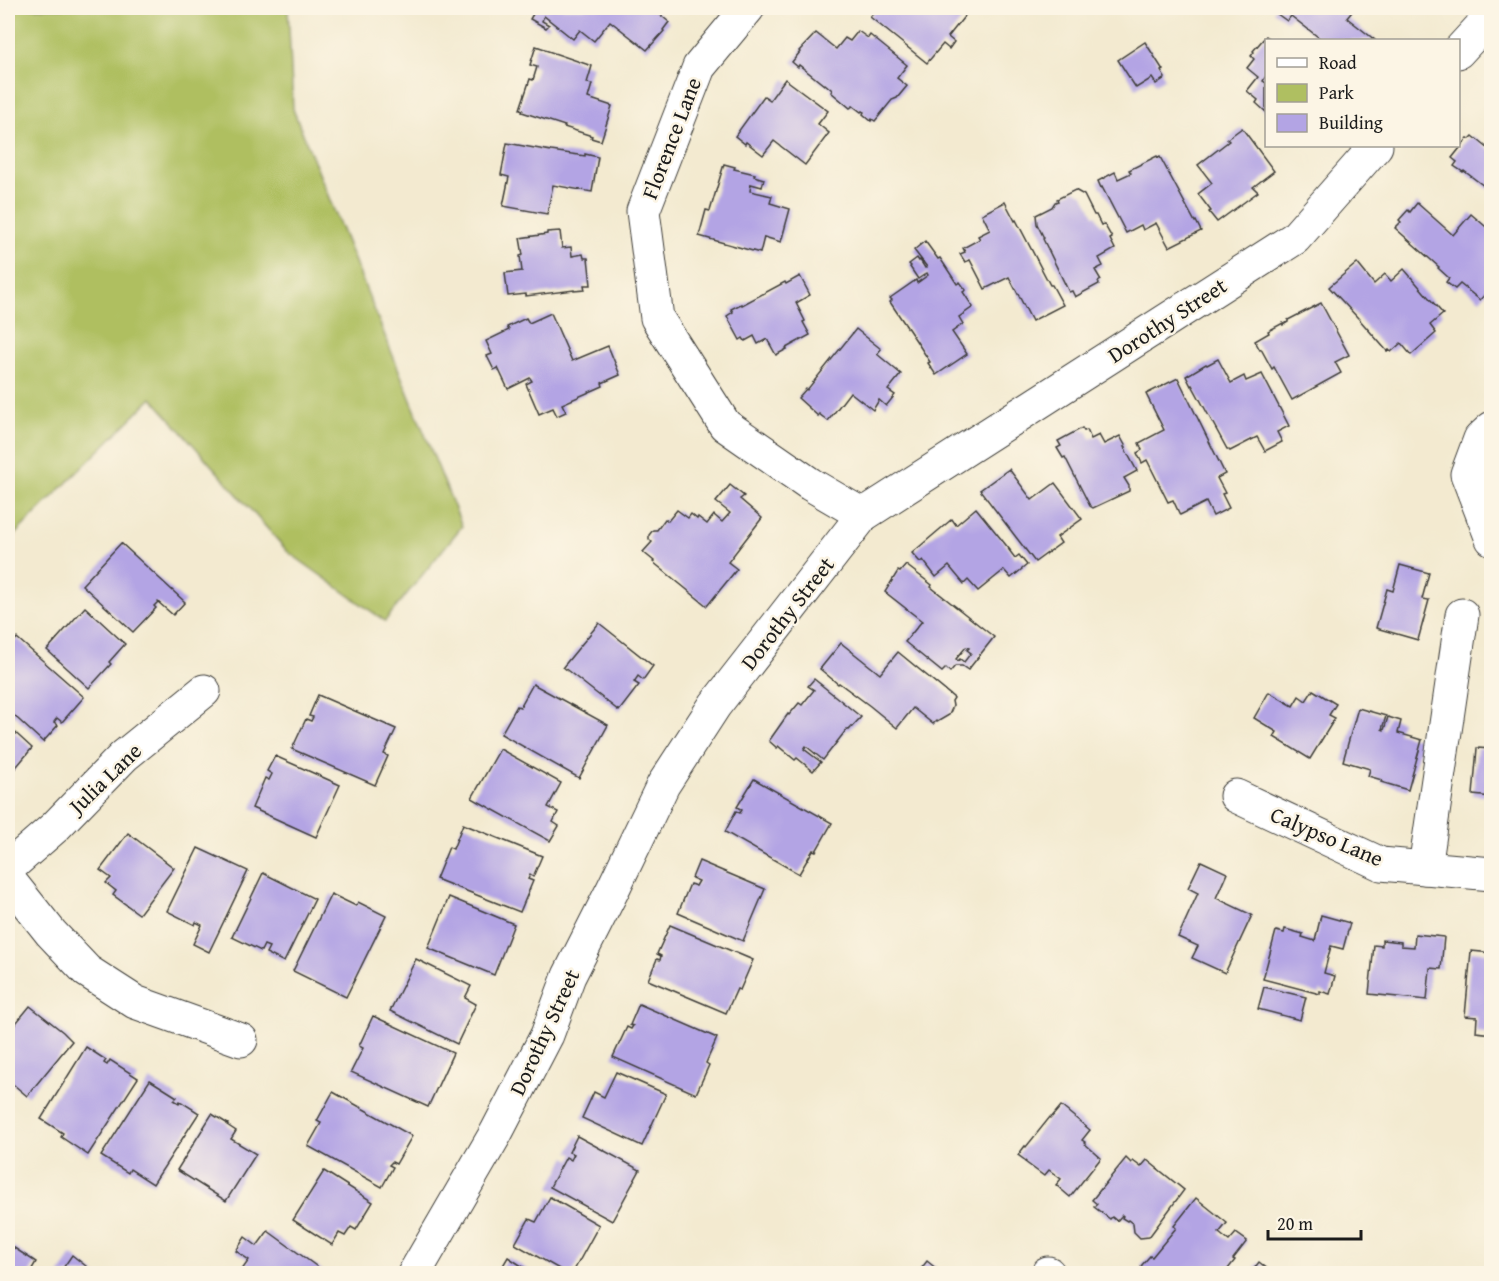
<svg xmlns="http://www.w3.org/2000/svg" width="1499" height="1281" viewBox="0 0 1499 1281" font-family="'Gentium Book Plus',serif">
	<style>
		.green { fill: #afbf61; stroke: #666e3e; stroke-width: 1.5 }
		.building { fill: #b3a4e4; fill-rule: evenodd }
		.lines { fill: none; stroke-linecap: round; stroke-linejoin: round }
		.minor-casing { stroke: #3c3b37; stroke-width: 35 }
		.minor { stroke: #fff; stroke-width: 33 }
		.labels { text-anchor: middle; stroke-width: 5; stroke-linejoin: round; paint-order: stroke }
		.street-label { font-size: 22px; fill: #1c1c1c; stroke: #fcf5e5 }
	</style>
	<rect width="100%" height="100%" fill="#fcf5e5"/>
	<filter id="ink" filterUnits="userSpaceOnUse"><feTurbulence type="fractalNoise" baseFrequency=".0167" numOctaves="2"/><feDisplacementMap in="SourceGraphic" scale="12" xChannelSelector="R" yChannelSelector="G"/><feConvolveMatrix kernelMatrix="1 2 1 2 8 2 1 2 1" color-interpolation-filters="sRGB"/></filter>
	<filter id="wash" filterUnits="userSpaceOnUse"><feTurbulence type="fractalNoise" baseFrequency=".008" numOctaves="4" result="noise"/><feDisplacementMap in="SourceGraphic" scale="24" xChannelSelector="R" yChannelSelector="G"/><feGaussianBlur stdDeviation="1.35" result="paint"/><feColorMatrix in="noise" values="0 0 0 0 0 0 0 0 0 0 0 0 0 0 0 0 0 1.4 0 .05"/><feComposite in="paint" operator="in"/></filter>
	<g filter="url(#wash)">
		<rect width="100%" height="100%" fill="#f3ead0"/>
		<polygon class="green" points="8,8 288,8 293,109 462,526 385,621 288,552 152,398 8,541"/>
		<g id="blocks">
			<g class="building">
				<polygon points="534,8 648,8 651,10 652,8 669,22 663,30 664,31 647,50 610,21 594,41 580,30 573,39 544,16 542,21 549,25 546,28 530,19 536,9"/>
				<polygon points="878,8 971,8 948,37 954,42 949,49 943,44 927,63 870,17"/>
				<polygon points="1276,8 1355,8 1347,18 1375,40 1322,40 1291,16 1287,21 1273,11"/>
				<polygon points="858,31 868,38 870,35 907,65 897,78 907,86 897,98 892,100 875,121 872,119 871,121 863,114 864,112 862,111 861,112 853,106 850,108 831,92 832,90 825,84 824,85 799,65 798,67 792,62 800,52 799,51 816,33 836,49 845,38 850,41"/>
				<polygon points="1266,36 1272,40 1266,40 1266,76 1263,81 1266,83 1266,112 1256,103 1258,100 1247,91 1258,77 1247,68 1254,59 1251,56 1254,52 1253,51"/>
				<polygon points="1145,42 1163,70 1161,71 1165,78 1156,84 1152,78 1136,88 1118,60"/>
				<polygon points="536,46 545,49 545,50 592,66 587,83 592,84 588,98 612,106 601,141 591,138 592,136 564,127 565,126 522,112 523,110 520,109 530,79 533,80 537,67 530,65"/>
				<polygon points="785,79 828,111 818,124 829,133 805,165 774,141 763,155 746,142 745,144 735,136 764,96 770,100"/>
				<polygon points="1242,128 1274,171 1253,187 1258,192 1217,222 1209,212 1211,211 1198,194 1212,183 1198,165 1229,141 1227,139"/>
				<polygon points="1473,136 1490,150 1492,147 1492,192 1464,171 1463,172 1454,166 1457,162 1452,158 1468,138 1470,139"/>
				<polygon points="507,143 551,151 585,156 585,154 598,157 592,192 553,185 547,214 503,206 509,177 501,175"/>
				<polygon points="1157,156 1158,158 1160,157 1195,222 1196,221 1201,231 1169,247 1156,223 1143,230 1141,225 1126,233 1102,187 1101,188 1098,181 1115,172 1118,179 1131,173 1129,170"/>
				<polygon points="724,164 735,167 734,169 755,174 754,176 764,179 762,187 751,184 750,191 772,196 770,203 790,209 781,242 764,237 760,253 699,236 706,210 710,211"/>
				<polygon points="1075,190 1084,195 1094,215 1096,215 1101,225 1104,224 1112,238 1110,239 1115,249 1099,258 1103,266 1095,270 1101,280 1098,282 1099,284 1075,297 1072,291 1069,292 1043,239 1044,238 1037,224 1036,215 1052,207 1055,202 1058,201 1057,199"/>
				<polygon points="1005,202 1015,221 1016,220 1050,285 1052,285 1063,305 1032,321 1009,277 985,289 970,260 965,262 960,254 965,252 963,248 980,239 978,236 990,230 982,214"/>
				<polygon points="1417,203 1453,235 1471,214 1492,232 1492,286 1480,300 1460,284 1455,289 1446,282 1449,278 1438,268 1439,267 1395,228 1401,222 1399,220 1408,210 1410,212"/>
				<polygon points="560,231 562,248 571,247 572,256 583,254 584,258 588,258 591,285 584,285 585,290 574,291 574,290 526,296 526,294 508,296 505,273 522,271 520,256 523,255 520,238 547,234 547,232"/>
				<polygon points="925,241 938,259 940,258 957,284 960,282 966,290 963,292 973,307 959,317 963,324 952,332 967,354 936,375 928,363 930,362 917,342 890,302 892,300 890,298 916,280 917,283 928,275 927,273 918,279 910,267 911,266 909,264 917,258 919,261 920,260 925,268 927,267 914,250"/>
				<polygon points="1357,263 1374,284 1385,274 1391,281 1404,269 1443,314 1430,325 1436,333 1411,355 1401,343 1391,352 1389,350 1387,351 1358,318 1329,287"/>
				<polygon points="800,276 810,295 796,303 805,321 803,322 810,335 786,348 787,349 776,355 767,339 758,344 754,336 745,341 743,338 740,340 727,316 733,312 731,309 741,304 742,305 785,282 786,284"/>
				<polygon points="1321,303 1349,355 1335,362 1341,373 1292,400 1274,367 1272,369 1261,349 1260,350 1255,341 1269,333 1268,331 1283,323 1283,325 1288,322 1288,320"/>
				<polygon points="551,313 572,361 608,346 620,375 602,383 603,386 562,404 566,412 557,416 553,408 539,414 526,384 532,381 530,378 508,389 498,368 494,370 487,356 492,354 486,341 509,330 507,327 526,318 529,323"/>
				<polygon points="856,329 881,349 877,354 901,374 888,390 895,395 886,406 879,400 873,410 850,392 828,421 819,414 818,416 798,398 806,389 807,390"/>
				<polygon points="1218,359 1231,383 1244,376 1246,381 1262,374 1289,426 1277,432 1282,442 1265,451 1257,437 1230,451 1228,449 1227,449 1192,385 1191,386 1186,376 1206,364 1207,365"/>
				<polygon points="1178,378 1225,474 1217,478 1225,493 1222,494 1229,508 1213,516 1206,502 1180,515 1173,500 1168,502 1147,460 1142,463 1137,453 1142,450 1139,443 1164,430 1146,394"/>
				<polygon points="1082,428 1084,431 1087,430 1091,439 1099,435 1104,444 1120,436 1126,447 1124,447 1137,471 1124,478 1129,486 1129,491 1093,508 1090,506 1065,457 1063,458 1057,448 1061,446 1058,441"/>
				<polygon points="1009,469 1032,500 1055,483 1082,519 1057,537 1061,543 1035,562 980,490"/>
				<polygon points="730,485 744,496 740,499 762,518 728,562 737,569 707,606 653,562 654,561 643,552 652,542 649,539 649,535 653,530 657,530 665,519 668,521 677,510 688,518 691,514 697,519 698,517 707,524 714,515 722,522 730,513 716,502"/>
				<polygon points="976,508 1010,550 1009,550 1015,558 1019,555 1027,565 1011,578 1004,570 978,591 968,580 964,584 949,566 936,577 923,560 920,562 912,553 952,519 956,525"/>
				<polygon points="121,543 185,602 173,615 158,602 154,606 156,608 133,632 82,585"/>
				<path d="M906 565 932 585 931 587 994 637 968 670 962 666H955L950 672 946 668 942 672 905 642 922 621 885 592 898 571 900 572ZM966 647 969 648 967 650 971 653 964 662 960 659 958 661 956 659Z"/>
				<polygon points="1400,565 1429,573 1422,599 1429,600 1418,640 1376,628 1387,589 1393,591"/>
				<polygon points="85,607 125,644 109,662 111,664 89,688 47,650"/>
				<polygon points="599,623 653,666 643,680 638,676 634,682 639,685 619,711 563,667"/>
				<polygon points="17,638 84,697 62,722 57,718 54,722 58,725 43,742 8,710 8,648"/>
				<polygon points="841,643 880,674 898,652 954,698 952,701 953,706 949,715 937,722 936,721 933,724 913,708 897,728 870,706 839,683 838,684 820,669"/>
				<polygon points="814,679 861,717 849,730 847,729 823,760 806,746 804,749 821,762 813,771 797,758 795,760 778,746 777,748 769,741 788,714 789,715 799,703 802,705 814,690 808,686"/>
				<polygon points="533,684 608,725 579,778 501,734 517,706 520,707"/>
				<polygon points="1313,690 1336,704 1329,715 1335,718 1310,759 1274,737 1277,732 1254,718 1269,692 1293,706 1299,696 1306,701"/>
				<polygon points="318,695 396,729 384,754 388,756 375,785 292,749 306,719 311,721 313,717 309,716"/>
				<polygon points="1358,708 1386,716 1382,729 1384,730 1388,717 1401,721 1398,733 1422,740 1408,790 1381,782 1382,780 1368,776 1370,769 1343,761"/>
				<polygon points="8,726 32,748 8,777"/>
				<polygon points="1477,748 1492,749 1492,797 1473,795"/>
				<polygon points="500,749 561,783 548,807 558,812 553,822 559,826 550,841 472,798"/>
				<polygon points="275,756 340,785 316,837 252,808 265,778 269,780 272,774 267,771"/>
				<polygon points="754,779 832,823 816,851 813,850 799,874 725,832 736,811 740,813 742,810 737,807"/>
				<polygon points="463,824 542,856 533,877 530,875 528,879 533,881 520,912 436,879 449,847 453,849"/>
				<polygon points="128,833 174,868 139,914 113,895 116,891 106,883 111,878 100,870"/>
				<polygon points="198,848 248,871 209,952 193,944 202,925 196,922 195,925 167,911"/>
				<polygon points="699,861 765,889 743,941 678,913 690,884 696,886 699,881 692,878"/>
				<polygon points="1201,861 1227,873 1216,898 1252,915 1225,973 1192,958 1198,946 1178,937 1198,893 1188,888"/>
				<polygon points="263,873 315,899 284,962 266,953 269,947 264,945 261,951 232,937"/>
				<polygon points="331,894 356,906 358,902 386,916 346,997 293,971"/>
				<polygon points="449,897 514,924 494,975 428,948"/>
				<polygon points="1321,915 1350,923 1343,949 1331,946 1324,973 1335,976 1330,994 1320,991 1320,994 1263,979 1276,931 1284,933 1285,929 1303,934 1302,937 1315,941"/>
				<polygon points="670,925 753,960 740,990 737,989 726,1013 648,980 657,959 660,960 661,956 657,954"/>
				<polygon points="1415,934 1444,937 1441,969 1430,968 1427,1000 1369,994 1374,945 1382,946 1382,940 1401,942 1401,946 1414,947"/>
				<polygon points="1471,951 1492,953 1492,1034 1476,1032 1477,1017 1465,1016"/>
				<polygon points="416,959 471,986 465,998 476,1004 457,1044 390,1011"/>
				<polygon points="1264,987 1306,997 1300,1020 1258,1009"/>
				<polygon points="639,1004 717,1038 706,1063 709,1065 696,1094 613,1057 627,1027 631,1029 633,1026 630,1025"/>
				<polygon points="30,1006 63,1032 72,1041 27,1096 8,1080 8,1033"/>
				<polygon points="373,1016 453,1053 428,1107 351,1072 363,1048 359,1046"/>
				<polygon points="86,1047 106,1060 104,1063 107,1065 110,1060 138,1078 88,1155 61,1137 63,1133 41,1119"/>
				<polygon points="616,1072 666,1094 642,1146 582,1118 594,1092 604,1097"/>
				<polygon points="150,1080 177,1097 174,1100 179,1103 180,1101 199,1113 153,1184 130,1169 128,1173 101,1156"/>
				<polygon points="333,1092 412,1136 396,1164 392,1162 389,1165 393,1167 382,1187 308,1146 321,1123 317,1121"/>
				<polygon points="1061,1106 1090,1130 1082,1140 1085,1142 1084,1143 1101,1158 1070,1197 1056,1185 1061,1179 1049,1170 1044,1176 1025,1162 1026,1161 1018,1155 1025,1146 1026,1147 1050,1117 1051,1118"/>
				<polygon points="212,1114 228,1124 227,1125 236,1131 231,1139 256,1154 226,1201 177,1170"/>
				<polygon points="577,1136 640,1170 612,1221 550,1187 566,1157 571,1160 574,1154 569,1152"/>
				<polygon points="1126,1158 1131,1163 1133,1161 1141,1167 1147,1160 1184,1190 1149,1237 1140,1238 1134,1232 1133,1224 1128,1220 1127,1221 1122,1218 1123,1216 1122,1215 1117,1221 1112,1217 1110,1219 1094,1207 1097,1204 1092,1200"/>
				<polygon points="324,1171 373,1202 356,1230 351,1227 345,1236 339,1233 332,1245 293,1220"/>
				<polygon points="550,1197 599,1225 572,1274 568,1274 515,1244 529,1219 536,1222"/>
				<polygon points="1196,1198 1227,1223 1219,1233 1229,1241 1236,1233 1247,1241 1233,1259 1235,1260 1224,1274 1150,1274 1141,1266 1150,1256 1152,1257 1176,1228 1174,1226"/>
				<polygon points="268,1231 327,1274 239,1274 249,1260 236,1251 245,1237 257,1246"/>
				<polygon points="8,1244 36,1262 29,1274 8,1274"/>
				<polygon points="72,1255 96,1274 59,1274"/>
				<polygon points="508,1257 534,1274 498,1274"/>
				<polygon points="927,1261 943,1274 917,1274"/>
				<polygon points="1259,1262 1274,1274 1250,1274"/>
			</g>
		</g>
	</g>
	<g filter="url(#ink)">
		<use href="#blocks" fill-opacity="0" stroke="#3c3b37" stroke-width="1.5"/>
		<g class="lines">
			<g class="minor-casing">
				<g id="minor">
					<polyline points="748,8 699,67 643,211 657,318 725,425 810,484 863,515"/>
					<polyline points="1458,52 1492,15"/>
					<polyline points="1492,428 1480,439 1467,474 1492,539"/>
					<polyline points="1236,796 1381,864 1492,874"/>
					<polyline points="8,868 55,827 124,756 204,691"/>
					<polyline points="1425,868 1462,615"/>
					<polyline points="8,879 51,933 87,971 135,1002 241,1040"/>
					<polyline points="1048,1273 1049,1274"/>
					<polyline points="414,1274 496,1133 547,1035 569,976 613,889 663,785 715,705 863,515 1295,238 1376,146"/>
				</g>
			</g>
			<use href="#minor" class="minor"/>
		</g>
	</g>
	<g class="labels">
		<g class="street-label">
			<text transform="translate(671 138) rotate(-69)" y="8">Florence Lane</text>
			<text transform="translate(1167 320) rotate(-33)" y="8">Dorothy Street</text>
			<text transform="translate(787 613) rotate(-52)" y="8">Dorothy Street</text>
			<text transform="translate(105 778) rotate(-44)" y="8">Julia Lane</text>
			<text transform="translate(1327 836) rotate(23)" y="8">Calypso Lane</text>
			<text transform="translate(544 1032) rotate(-65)" y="8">Dorothy Street</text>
		</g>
	</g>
	<rect width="1499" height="1281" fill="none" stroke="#fcf5e5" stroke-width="30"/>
	<rect x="1265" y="39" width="195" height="108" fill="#fcf5e5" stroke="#a29e95" stroke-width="1.5"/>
	<rect x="1277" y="58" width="30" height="9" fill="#ffffff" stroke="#a29e95" stroke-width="1.5"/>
	<text x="1319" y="69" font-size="18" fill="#1c1c1c">Road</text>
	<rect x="1277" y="84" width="30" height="18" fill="#afbf61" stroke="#a29e95" stroke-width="1.5"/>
	<text x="1319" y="99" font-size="18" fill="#1c1c1c">Park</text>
	<rect x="1277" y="114" width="30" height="18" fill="#b3a4e4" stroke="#a29e95" stroke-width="1.5"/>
	<text x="1319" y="129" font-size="18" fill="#1c1c1c">Building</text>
	<path d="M1268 1230v9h93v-9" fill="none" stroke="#1c1c1c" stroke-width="3"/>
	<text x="1277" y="1230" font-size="18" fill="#1c1c1c" stroke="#fcf5e5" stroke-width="4.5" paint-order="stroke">20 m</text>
</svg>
